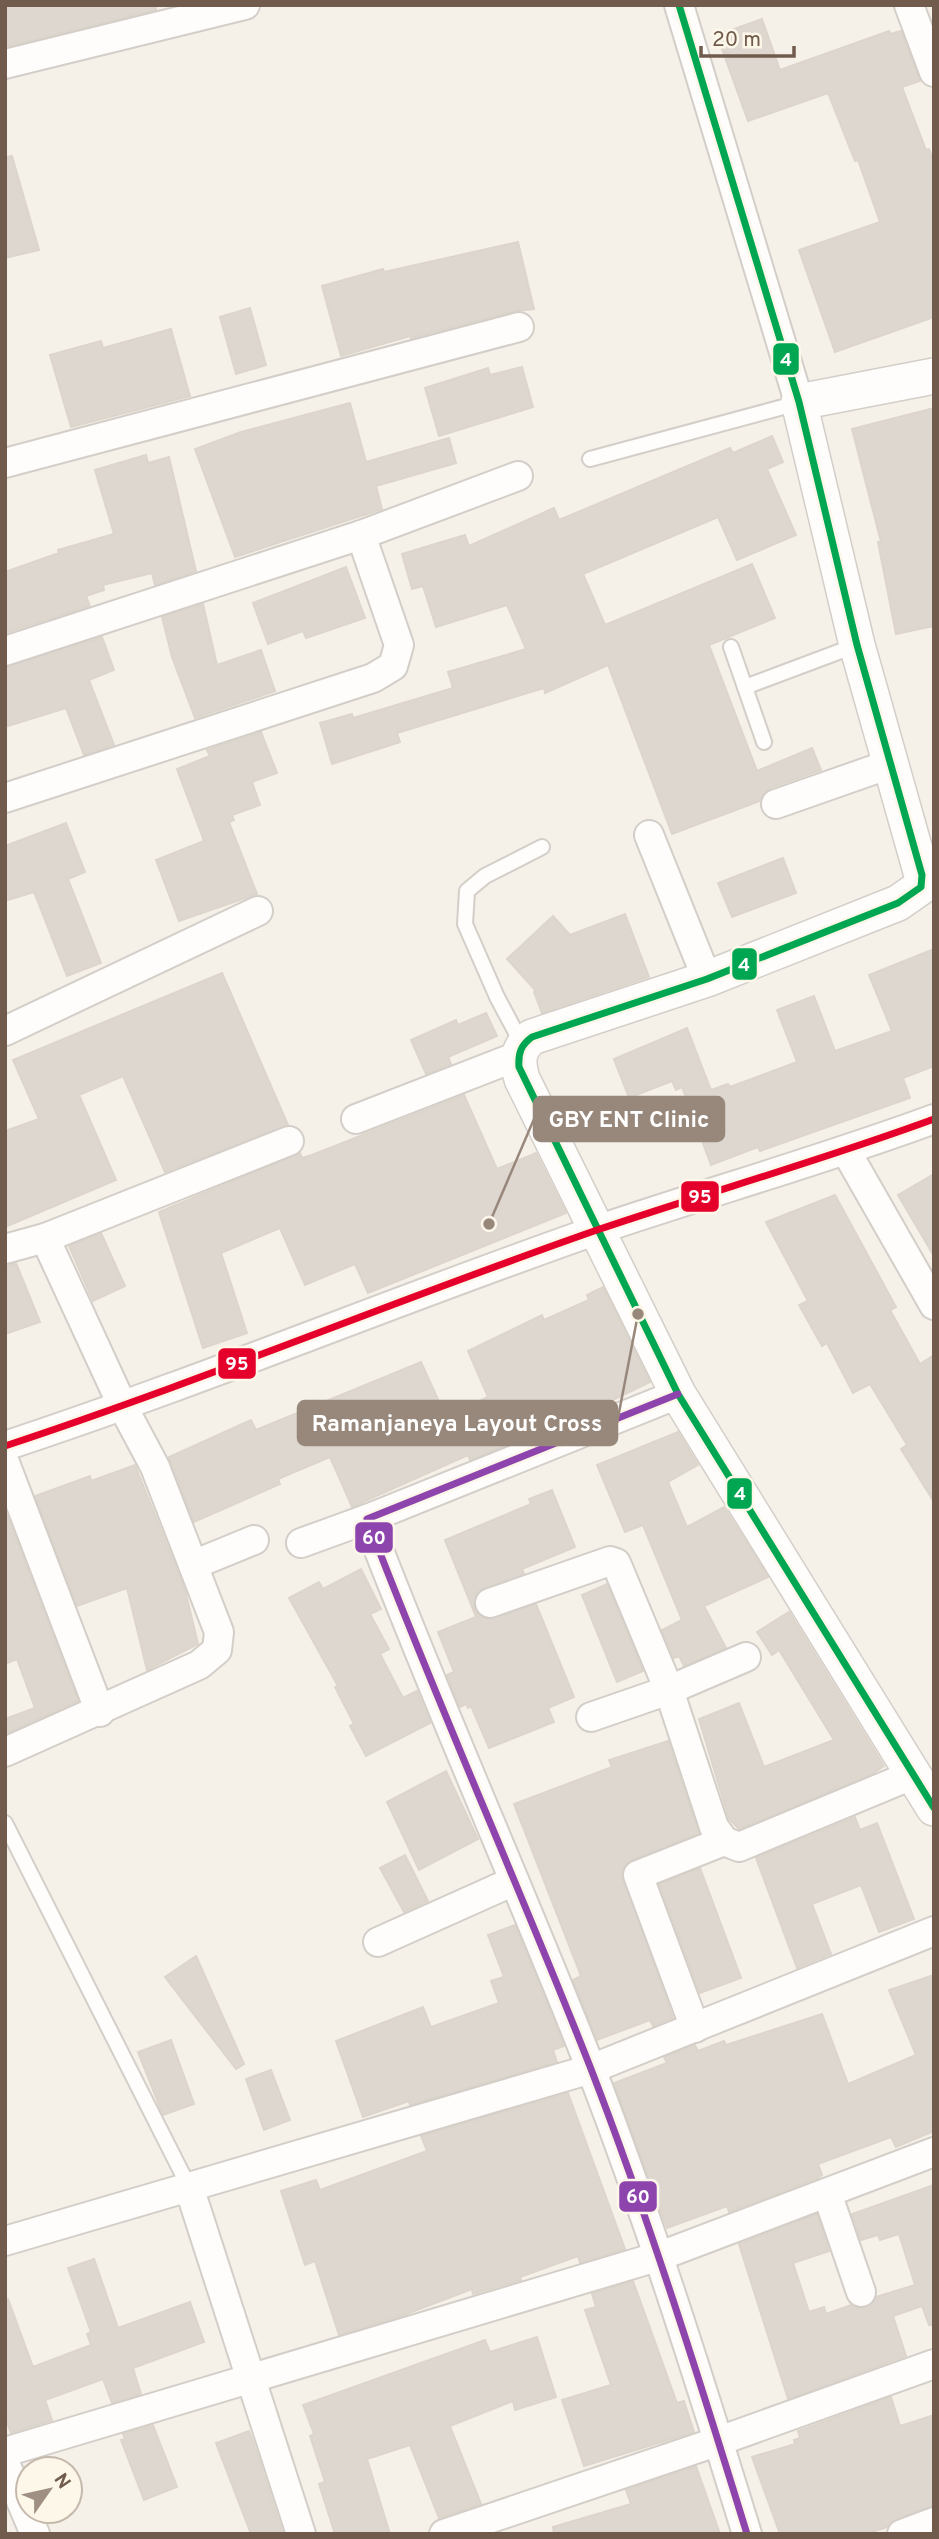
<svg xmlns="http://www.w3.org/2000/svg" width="939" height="2539" viewBox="0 0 939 2539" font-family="Overpass,sans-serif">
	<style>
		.building { fill: #ded7cf; stroke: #ddd5cc; stroke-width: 2 }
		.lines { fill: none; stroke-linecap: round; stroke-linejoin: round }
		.service-casing { stroke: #d4cec8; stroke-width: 18 }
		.minor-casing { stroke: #d4cec8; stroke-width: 32 }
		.tertiary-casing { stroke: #d4cec8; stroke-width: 38 }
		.service { stroke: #fefdfc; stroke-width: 14 }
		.minor { stroke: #fefdfc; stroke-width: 28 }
		.tertiary { stroke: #fefdfc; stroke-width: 35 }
		.bus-1-casing { stroke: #fdf7ea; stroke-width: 12 }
		.bus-2-casing { stroke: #fdf7ea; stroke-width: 12 }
		.bus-3-casing { stroke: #fdf7ea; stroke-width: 12 }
		.bus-1 { stroke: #00a651; stroke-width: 7 }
		.bus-2 { stroke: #8e44ad; stroke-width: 7 }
		.bus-3 { stroke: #e4002b; stroke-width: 7 }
		.leader { fill: none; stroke: #98887b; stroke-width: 2.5 }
		.callout-dot { fill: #98887b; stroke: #fdf7ea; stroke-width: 2.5 }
		.callout { fill: #98887b; stroke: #98887b; stroke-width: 2.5 }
		.callout-label { font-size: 23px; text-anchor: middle; font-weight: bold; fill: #fff }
		.line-badge { stroke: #fdf7ea; stroke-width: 2.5 }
		.badge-label { font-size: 19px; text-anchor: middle; font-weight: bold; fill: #fff }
	</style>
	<rect width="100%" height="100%" fill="#f5f1e9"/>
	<g class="building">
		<polygon points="5,5 155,5 156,10 5,47"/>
		<polygon points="762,19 780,70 889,31 890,34 901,31 920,81 902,87 926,150 929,149 934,163 934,317 835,352 799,250 880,222 858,160 855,161 828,93 748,121 717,35"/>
		<polygon points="12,156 39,250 5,258 5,157"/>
		<polygon points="518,242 534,309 515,311 411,338 410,336 341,356 322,286 383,269 384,272"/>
		<polygon points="250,308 266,365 236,374 220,317"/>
		<polygon points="171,329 190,396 71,427 50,355 101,341 103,348"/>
		<polygon points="522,367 533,407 439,436 425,388 488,368 490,375"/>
		<polygon points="350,403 366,462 449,438 456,463 376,486 382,509 235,557 195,449 241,432"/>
		<polygon points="934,408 934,626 896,634 878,542 881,542 852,429"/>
		<polygon points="772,436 783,462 767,469 796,535 737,560 718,517 583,574 605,625 752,564 775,618 709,645 757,771 812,748 821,770 770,788 760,801 672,834 608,665 545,693 544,688 397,733 400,742 332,764 320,723 352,714 353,718 453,688 448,672 526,649 507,605 436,627 423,586 412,589 402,554 465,535 469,546 554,508 559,520 730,448 733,453"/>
		<polygon points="146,455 148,463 169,457 196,571 155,585 152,573 103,585 104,590 86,596 90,606 5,633 5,572 59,553 58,550 114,534 95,470"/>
		<polygon points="346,567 365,618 306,638 303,631 268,644 253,603"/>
		<polygon points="203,604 217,665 261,650 275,691 195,718 172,657 162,617"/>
		<polygon points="102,637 114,670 89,680 114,745 84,755 66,708 5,727 5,667"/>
		<polygon points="261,732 277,773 252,782 260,805 232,815 234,820 229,822 257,894 179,921 156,860 204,841 177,769 210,756 207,750"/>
		<polygon points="66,823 85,872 68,879 101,963 67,976 34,892 5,901 5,846"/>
		<polygon points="783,858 796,893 732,917 718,883"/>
		<polygon points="625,914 649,977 542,1013 534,992 536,991 507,959 553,916 570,935"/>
		<polygon points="934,949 934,1066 903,1078 910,1098 760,1151 758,1147 711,1165 682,1087 676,1090 672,1081 629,1098 614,1059 687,1028 711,1090 728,1084 730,1087 797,1062 777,1010 814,996 835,1051 892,1031 869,975"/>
		<polygon points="222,973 288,1125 165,1172 123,1076 79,1095 116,1180 5,1227 5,1131 39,1119 13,1060"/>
		<polygon points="486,1013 497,1036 448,1057 451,1064 426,1074 411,1040 456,1020 458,1025"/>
		<polygon points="464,1095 497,1169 536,1153 566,1213 368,1293 355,1264 305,1285 280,1228 221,1253 247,1333 203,1348 159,1212 300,1153 302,1158 312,1155"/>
		<polygon points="934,1174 934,1256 898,1195"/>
		<polygon points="835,1195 896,1307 890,1310 920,1364 934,1355 934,1502 901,1449 907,1445 870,1384 853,1393 827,1343 822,1346 799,1305 808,1301 766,1222"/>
		<polygon points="101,1233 125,1286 93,1301 69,1246"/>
		<polygon points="16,1263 40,1322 5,1334 5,1265"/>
		<polygon points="603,1287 650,1382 590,1411 587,1406 505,1446 470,1460 468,1455 352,1507 330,1457 278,1479 280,1484 194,1522 169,1457 251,1420 256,1430 421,1362 446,1417 488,1397 468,1351 542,1315 544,1320 589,1300 587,1295"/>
		<polygon points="678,1432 698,1465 668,1482 687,1527 724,1507 768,1577 704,1606 726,1648 684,1666 679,1656 674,1658 662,1630 682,1620 643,1525 625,1532 597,1465"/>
		<polygon points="135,1465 185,1590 198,1644 147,1670 127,1588 77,1606 35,1496 90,1476 91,1481"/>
		<polygon points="552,1490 575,1547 522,1569 524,1574 484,1588 477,1593 474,1608 480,1616 488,1619 536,1604 574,1697 548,1708 554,1722 489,1748 471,1706 468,1708 466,1704 460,1707 447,1675 454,1672 438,1632 476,1617 445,1540 531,1504 529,1499"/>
		<polygon points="5,1510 78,1701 5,1734 5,1719 35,1708 17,1659 5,1664"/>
		<polygon points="361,1569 381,1609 370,1614 389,1649 380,1654 403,1698 417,1691 430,1723 366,1756 350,1726 354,1724 335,1687 338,1686 289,1598 319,1582 323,1589"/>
		<polygon points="607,1584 643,1671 617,1682 582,1595"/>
		<polygon points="789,1612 884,1766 872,1774 739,1829 729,1819 699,1719 739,1703 764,1767 834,1740 779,1650 772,1655 757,1632"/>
		<polygon points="668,1741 699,1833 632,1860 622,1873 673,2018 653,2026 650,2020 597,2040 573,1980 581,1976 514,1804 612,1767 609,1760"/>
		<polygon points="446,1771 478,1839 419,1870 387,1802"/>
		<polygon points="855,1817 860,1830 877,1823 914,1919 879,1932 861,1885 812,1904 831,1954 797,1968 756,1858"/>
		<polygon points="405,1855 428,1901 404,1912 380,1868"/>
		<polygon points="700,1868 741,1978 700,1993 659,1884"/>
		<polygon points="515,1925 564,2046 553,2050 557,2062 410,2105 409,2101 363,2117 336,2041 423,2007 431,2027 499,2003 491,1981 504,1977 488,1935"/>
		<polygon points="196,1956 244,2064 236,2069 165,1977"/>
		<polygon points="934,1975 934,2131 896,2147 891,2137 818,2164 822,2175 816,2179 729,2212 727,2206 667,2228 614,2083 667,2063 664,2057 695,2045 698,2051 724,2041 726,2045 822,2014 848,2084 916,2055 889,1990"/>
		<polygon points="171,2040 194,2104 163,2115 138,2052"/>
		<polygon points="271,2070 290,2120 264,2130 246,2079"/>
		<polygon points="568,2093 625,2249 580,2263 578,2256 520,2277 521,2280 473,2294 472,2289 401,2316 339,2335 315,2261 305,2265 281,2191 316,2180 320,2190 427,2151 421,2136"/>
		<polygon points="934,2185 934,2325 929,2325 922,2306 893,2316 906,2356 788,2399 739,2244 817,2214 829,2251 793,2263 809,2312 824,2307 826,2314 851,2305 866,2308 876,2297 915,2285 899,2234 880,2240 878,2235 861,2240 852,2214"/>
		<polygon points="94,2259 118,2328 190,2302 204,2342 133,2368 141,2394 112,2403 103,2379 45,2400 52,2420 11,2433 5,2417 5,2300 8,2299 33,2367 91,2345 87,2334 91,2332 68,2268"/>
		<polygon points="633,2281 677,2403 684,2401 694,2432 584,2466 562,2400 611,2385 585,2310 596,2307 592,2294"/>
		<polygon points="537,2337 556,2397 515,2410 513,2401 450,2426 481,2504 439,2518 410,2445 367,2459 390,2534 335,2534 319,2484 325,2482 310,2436 314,2434 303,2405 485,2340 490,2352"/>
		<polygon points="891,2397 900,2426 934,2415 934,2506 896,2518 888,2527 865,2534 780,2534 752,2457 795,2444 794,2440 800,2438 798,2431"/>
		<polygon points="153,2425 177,2487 144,2500 121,2440 125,2439 123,2434"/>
		<polygon points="249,2431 256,2450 283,2534 251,2534 216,2443"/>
		<polygon points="696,2466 720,2534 554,2534 553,2527 631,2504 626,2490"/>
	</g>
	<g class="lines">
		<g class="service-casing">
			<g id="service">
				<polyline points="590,459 798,403"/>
				<polyline points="731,647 764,742"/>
				<polyline points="745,687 857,645"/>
				<polyline points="522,1044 497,997 465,924 467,891 485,876 542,847"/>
				<polyline points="5,1823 189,2187"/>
			</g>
		</g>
		<g class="minor-casing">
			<g id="minor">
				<polyline points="679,5 799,402"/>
				<polyline points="909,5 934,72"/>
				<polyline points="5,64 245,5"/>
				<polyline points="5,463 519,327"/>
				<polyline points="5,651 361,535 518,476"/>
				<polyline points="5,798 373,678 393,666 399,645 361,535"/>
				<polyline points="776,804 890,764"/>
				<polyline points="649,835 707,979"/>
				<polyline points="5,1031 258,911"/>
				<polyline points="356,1119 518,1056"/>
				<polyline points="846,1151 934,1305"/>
				<polyline points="45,1238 289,1141"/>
				<polyline points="5,1249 45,1238 123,1407 155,1467 219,1632 217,1650 199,1665 5,1752"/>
				<path d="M678 1394 367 1519C437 1704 519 1885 591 2069 650 2222 699 2378 747 2534"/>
				<path d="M5 1446C205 1380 399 1299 597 1230 709 1192 823 1160 934 1119"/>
				<polyline points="5,1463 100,1712"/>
				<polyline points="301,1543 367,1519"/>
				<polyline points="193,1565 254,1540"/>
				<polyline points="490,1603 610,1561 616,1563 669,1690 714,1827 724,1841 739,1847 912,1775"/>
				<polyline points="591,1717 669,1690 746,1657"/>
				<polyline points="378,1942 514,1881"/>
				<polyline points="695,2028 638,1875 724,1841"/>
				<polyline points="189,2187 301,2534"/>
				<polyline points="827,2193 861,2292"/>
				<polyline points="5,2241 591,2069 934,1931"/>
				<polyline points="5,2452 660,2256 934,2152"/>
				<polyline points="5,2463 35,2534"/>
				<polyline points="444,2534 719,2441 934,2364"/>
				<polyline points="902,2534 934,2522"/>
			</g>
		</g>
		<g class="tertiary-casing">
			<path id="tertiary" d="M934 376 799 402 857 645 922 875 921 887 898 903 707 979 532 1037C517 1049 517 1061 522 1079L678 1394 934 1808"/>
		</g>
		<use href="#service" class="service"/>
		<use href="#minor" class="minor"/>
		<use href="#tertiary" class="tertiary"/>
		<g class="bus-1-casing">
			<path id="bus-1" d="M679 5 799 402 857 645 922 875 921 887 898 903 707 979 532 1037C521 1045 518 1053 519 1067L678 1394 934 1808"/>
		</g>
		<g class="bus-2-casing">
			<path id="bus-2" d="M678 1394 367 1519C437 1704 519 1885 591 2069 650 2222 699 2378 747 2534"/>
		</g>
		<g class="bus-3-casing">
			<path id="bus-3" d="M5 1446C205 1380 399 1299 597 1230 709 1192 823 1160 934 1119"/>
		</g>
		<use href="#bus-1" class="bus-1"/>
		<use href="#bus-2" class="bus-2"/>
		<use href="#bus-3" class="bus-3"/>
	</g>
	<path class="leader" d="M489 1224L534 1119M638 1314L617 1423"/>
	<g class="callout-dot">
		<circle cx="489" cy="1224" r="7"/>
		<circle cx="638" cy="1314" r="7"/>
	</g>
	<g class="callout">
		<rect x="534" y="1097" width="190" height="44" rx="7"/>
		<rect x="298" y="1401" width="319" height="44" rx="7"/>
	</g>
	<g class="callout-label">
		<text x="629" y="1127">GBY ENT Clinic</text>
		<text x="457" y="1431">Ramanjaneya Layout Cross</text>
	</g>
	<g class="line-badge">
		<rect x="772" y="342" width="28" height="34" rx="7" fill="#00a651"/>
		<rect x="731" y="947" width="27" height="34" rx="7" fill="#00a651"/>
		<rect x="680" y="1180" width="40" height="33" rx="7" fill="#e4002b"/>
		<rect x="217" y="1347" width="40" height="33" rx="7" fill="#e4002b"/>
		<rect x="726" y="1477" width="27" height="33" rx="7" fill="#00a651"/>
		<rect x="354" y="1521" width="40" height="33" rx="7" fill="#8e44ad"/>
		<rect x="618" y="2180" width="40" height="33" rx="7" fill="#8e44ad"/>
	</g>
	<g class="badge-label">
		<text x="786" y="366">4</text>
		<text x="744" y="971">4</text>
		<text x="700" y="1203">95</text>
		<text x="237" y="1370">95</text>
		<text x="740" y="1500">4</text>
		<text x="374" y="1544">60</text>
		<text x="638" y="2203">60</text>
	</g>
	<rect width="939" height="2539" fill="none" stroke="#705b4c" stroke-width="14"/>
	<g transform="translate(49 2490) rotate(56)"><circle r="33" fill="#fdf7ea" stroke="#c5b9ab" stroke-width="2"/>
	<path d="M0-5L12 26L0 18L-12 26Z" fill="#9f9083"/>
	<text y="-10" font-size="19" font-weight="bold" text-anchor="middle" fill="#705b4c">N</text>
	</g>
	<path d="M701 46v10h93v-10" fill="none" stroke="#705b4c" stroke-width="3.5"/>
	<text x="712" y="46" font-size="21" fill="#705b4c" stroke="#fdf7ea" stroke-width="5" paint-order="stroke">20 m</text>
</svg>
